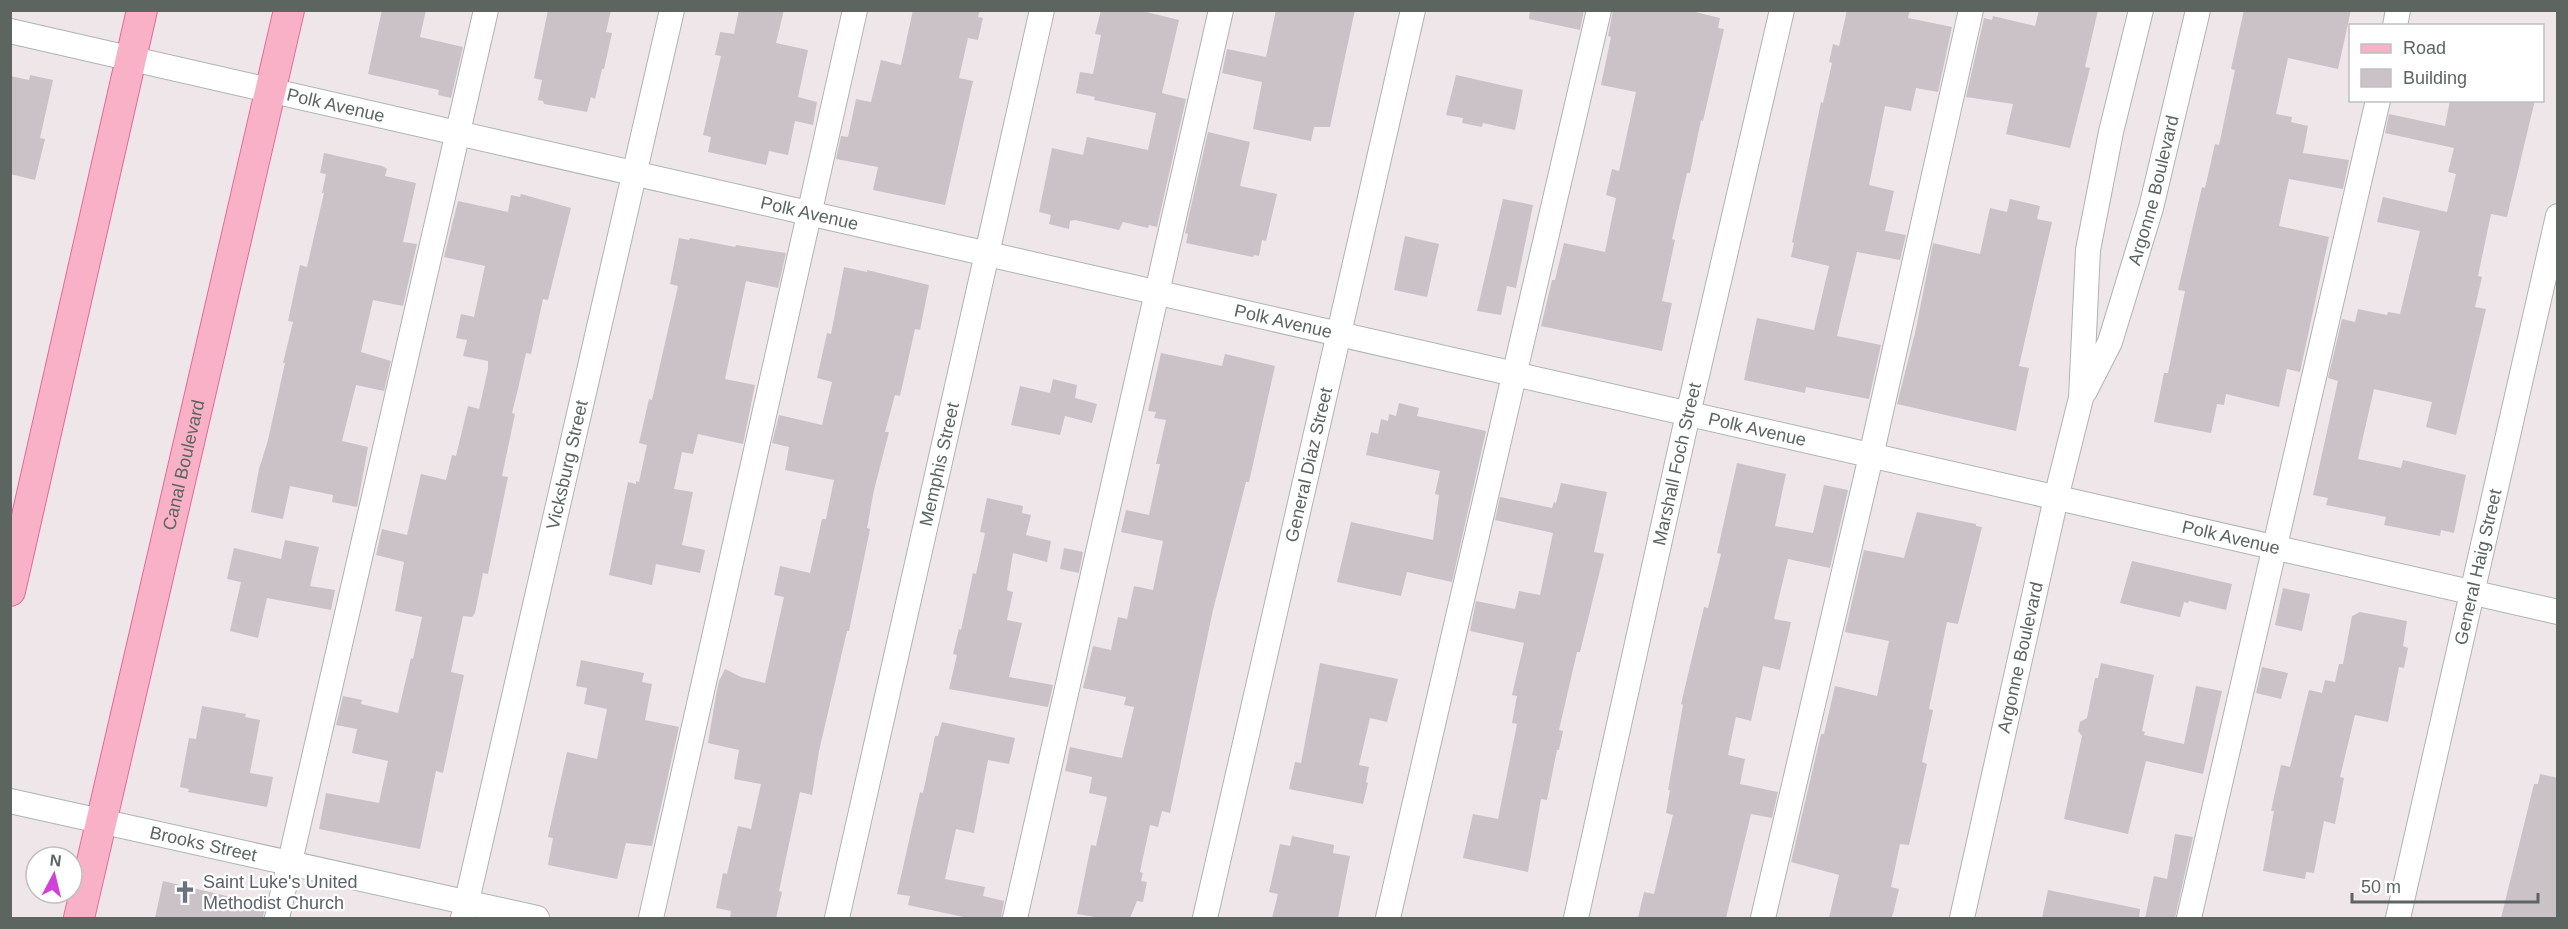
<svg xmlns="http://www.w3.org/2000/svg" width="2568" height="929" viewBox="0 0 2568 929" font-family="Arial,sans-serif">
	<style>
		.building { fill: #cac2c6 }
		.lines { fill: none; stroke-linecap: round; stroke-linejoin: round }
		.minor-casing { stroke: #aeb4b2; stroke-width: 26 }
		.major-casing { stroke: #e5689b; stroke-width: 32 }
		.minor { stroke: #fff; stroke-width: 24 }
		.major { stroke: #f8b1c6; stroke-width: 30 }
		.labels { text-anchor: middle; stroke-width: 4.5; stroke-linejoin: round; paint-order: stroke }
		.street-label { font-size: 18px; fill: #5d6561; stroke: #fff }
		.worship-label { font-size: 18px; fill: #5b616d; stroke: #fff; text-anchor: start }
	</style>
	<rect width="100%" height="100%" fill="#eee6e9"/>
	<g class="building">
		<polygon points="382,10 426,10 420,37 463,47 451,98 438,95 439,90 368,74"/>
		<polygon points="548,10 611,10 606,32 612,33 604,69 602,69 595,99 591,97 587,112 544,104 543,101 538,100 542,80 534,78"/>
		<polygon points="739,10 784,10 776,43 808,50 798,97 817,102 813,125 795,121 788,155 769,151 766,165 708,152 711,137 703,135 721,56 715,55 720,32 734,34"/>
		<polygon points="913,10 980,10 978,17 983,18 978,40 968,38 959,78 973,81 945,205 873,190 878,167 836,159 841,136 848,137 856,99 871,102 881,60 901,65"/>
		<polygon points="1101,10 1138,10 1179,20 1162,93 1186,99 1157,227 1149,225 1148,228 1123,222 1119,230 1075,220 1070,221 1069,229 1049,224 1051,215 1039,212 1052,148 1083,155 1087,137 1148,150 1156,113 1094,100 1095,97 1076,93 1080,72 1093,74 1101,35 1095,34"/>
		<polygon points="1276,10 1355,10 1330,127 1314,127 1311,141 1253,129 1262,82 1222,73 1227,49 1266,57"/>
		<polygon points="1530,10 1584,10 1580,30 1529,19"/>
		<polygon points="1613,10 1687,10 1720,18 1718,28 1724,29 1703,121 1701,120 1690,173 1687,173 1672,239 1675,240 1662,301 1672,303 1662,351 1541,326 1552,280 1555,280 1564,243 1605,252 1616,198 1606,195 1612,169 1619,171 1636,92 1601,85 1611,37 1608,36"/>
		<polygon points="1847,10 1910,10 1908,18 1952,27 1938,92 1916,88 1911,111 1885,106 1869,185 1894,191 1885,231 1906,235 1900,260 1857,252 1837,336 1881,345 1869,399 1806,387 1805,393 1744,380 1757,318 1814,330 1829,266 1791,257 1794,243 1792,242 1821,102 1823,103 1832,63 1829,62 1833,44 1839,46"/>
		<polygon points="2039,10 2098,10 2085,67 2090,68 2070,148 2006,134 2013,104 1966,97 1984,18 1992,20 1993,16 2035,26"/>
		<polygon points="2244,10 2351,10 2338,69 2288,58 2276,114 2292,117 2291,122 2308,126 2303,153 2349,160 2343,189 2289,179 2279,226 2329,237 2300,372 2287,369 2279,407 2226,394 2224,405 2217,404 2211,433 2154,422 2164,373 2168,373 2185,291 2178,290 2202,187 2205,188 2215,144 2219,145 2235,70 2231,69"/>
		<polygon points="30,75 53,80 40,138 45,139 35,180 10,174 10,76 29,80"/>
		<polygon points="1456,75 1523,90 1515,130 1483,123 1482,127 1462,123 1463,118 1446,115"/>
		<polygon points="2450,100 2535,100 2507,217 2491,214 2478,276 2482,277 2475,307 2486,309 2456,435 2426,427 2432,402 2374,389 2358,459 2401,468 2403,460 2466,475 2454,533 2441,530 2440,536 2384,525 2386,517 2326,505 2328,498 2313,495 2338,381 2328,378 2342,319 2355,322 2358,309 2387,315 2388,312 2400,314 2420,231 2377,222 2383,197 2447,212 2456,174 2448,172 2454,148 2385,133 2389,114 2445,126"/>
		<polygon points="1208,132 1250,142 1240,186 1277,194 1266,241 1262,240 1259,256 1254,255 1253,257 1186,243 1188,234 1185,233"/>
		<polygon points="324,153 382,166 387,169 385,176 416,183 403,242 417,244 403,306 373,300 361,352 391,361 384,391 356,385 342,441 368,447 357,507 332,502 333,495 290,486 283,519 251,512 259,469 268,440 285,363 283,363 293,322 288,321 300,265 307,267 324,193 322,193 326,174 320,173"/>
		<polygon points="521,194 571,208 548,300 543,299 531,354 526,353 518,389 512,413 515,414 502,476 508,477 488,574 483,573 475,613 472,617 463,616 451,672 464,675 443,773 436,771 420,849 319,829 326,793 379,803 388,761 352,753 357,729 336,725 343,696 362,700 361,704 398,713 411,658 413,659 422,617 395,611 404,562 376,555 382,529 407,535 421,474 446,480 452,455 456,456 468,406 479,409 488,369 488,361 463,356 467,340 456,338 461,314 474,317 485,266 444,257 458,201 508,212 511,195 520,197"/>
		<polygon points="1503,199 1533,205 1516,288 1507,286 1501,315 1477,311"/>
		<polygon points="2010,199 2040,206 2037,219 2052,222 2019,366 2029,368 2016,431 1897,404 1915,333 1933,243 1980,254 1990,208 2007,212"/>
		<polygon points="1405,236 1439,244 1427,297 1394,290"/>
		<polygon points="679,238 689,240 690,238 735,247 736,245 786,253 778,288 746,281 725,379 755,385 743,444 698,434 693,454 682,452 674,489 693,492 682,545 705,550 700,573 656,564 652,585 609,575 628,482 636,484 636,481 639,482 647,445 639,443 649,399 652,400 678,286 670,284"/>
		<polygon points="844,267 867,272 867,270 929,285 920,330 915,329 900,396 895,395 885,432 889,432 874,490 867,528 870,529 849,631 847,631 819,751 812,795 800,792 779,891 782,892 776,918 730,918 731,911 716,908 723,873 727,874 738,826 751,829 761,784 734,779 739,750 708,743 716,695 719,681 725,669 741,677 765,683 784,597 774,595 780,566 810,573 822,519 826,519 834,480 785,470 789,447 772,443 779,415 822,425 832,382 817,378 827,333 831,334"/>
		<polygon points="1161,353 1222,366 1225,354 1275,366 1249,482 1246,482 1213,610 1170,813 1162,811 1158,827 1150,825 1140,872 1143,873 1141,881 1147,882 1143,902 1137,901 1130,918 1101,918 1077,914 1091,845 1096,846 1107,797 1089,793 1092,777 1065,771 1070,747 1122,758 1134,707 1124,705 1126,697 1083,688 1093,646 1111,650 1118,617 1127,619 1134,586 1153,590 1163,541 1121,532 1126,510 1149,515 1160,464 1156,464 1166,420 1154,418 1156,412 1148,411"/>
		<polygon points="1053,379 1077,385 1075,398 1097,404 1092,423 1065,416 1060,435 1011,425 1020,386 1050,393"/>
		<polygon points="1399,403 1419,408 1417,416 1486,431 1452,582 1407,572 1401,596 1337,582 1351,522 1433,540 1439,495 1435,494 1440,471 1366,455 1371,432 1378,434 1381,419 1388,421 1389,414 1396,416"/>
		<polygon points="1737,463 1786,474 1775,526 1813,533 1824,485 1848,490 1830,568 1788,559 1774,619 1791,622 1780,670 1763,666 1751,721 1736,717 1728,755 1745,759 1740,784 1778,792 1772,818 1751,814 1726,918 1638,918 1644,892 1654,894 1673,815 1666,813 1670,790 1668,790 1683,705 1681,704 1704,607 1708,608 1721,554 1717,553"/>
		<polygon points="1561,483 1607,492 1594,552 1604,554 1580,652 1577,652 1559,730 1563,731 1559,750 1557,750 1547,800 1541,799 1528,872 1463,858 1473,814 1498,819 1517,724 1512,723 1517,696 1512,695 1524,643 1470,631 1476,601 1515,609 1519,591 1540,595 1553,533 1495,520 1500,497 1552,508 1554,502 1556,503"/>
		<polygon points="987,498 1023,506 1022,513 1031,515 1026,535 1051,541 1047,562 1013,553 1007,590 1013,592 1007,620 1022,623 1009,677 1053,685 1048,707 949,689 957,655 953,654 959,629 961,630 973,573 976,574 985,533 980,532"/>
		<polygon points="1917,512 1976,524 1976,526 1982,527 1958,624 1947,622 1929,709 1933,710 1922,762 1927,764 1909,845 1900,844 1891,887 1899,889 1893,914 1891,918 1829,918 1839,875 1791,862 1821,734 1824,734 1835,686 1877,696 1889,641 1845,632 1864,550 1904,558"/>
		<polygon points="285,540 319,547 310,586 335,590 331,610 267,598 258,638 230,631 241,582 227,579 234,548 281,559"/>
		<polygon points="1064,548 1083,552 1079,573 1060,569"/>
		<polygon points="2132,561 2232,584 2226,610 2189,601 2188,603 2184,602 2180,617 2120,603"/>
		<polygon points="2283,588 2310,594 2302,631 2275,625"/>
		<polygon points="2360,612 2407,621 2403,646 2408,648 2404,668 2399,667 2388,722 2355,715 2340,777 2344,778 2335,824 2324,821 2314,873 2306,872 2305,879 2263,871 2274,811 2271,811 2281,765 2290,767 2309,690 2322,693 2325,680 2335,682 2339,664 2343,664 2352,616"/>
		<polygon points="581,660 644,673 642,682 652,684 645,720 679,727 652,846 626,843 617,879 548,865 553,838 548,837 567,752 597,759 607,709 584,704 587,688 576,686"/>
		<polygon points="1320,663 1398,679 1387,722 1370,718 1359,765 1369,767 1366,782 1368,783 1363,804 1289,789 1295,762 1301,763"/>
		<polygon points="2101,663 2154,675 2142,731 2145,732 2144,735 2184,744 2196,686 2222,691 2203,774 2146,761 2128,834 2064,819 2082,736 2078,731 2080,722 2087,718 2095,678 2098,678"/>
		<polygon points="2262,667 2288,673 2281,699 2256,693"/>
		<polygon points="202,706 246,714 245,717 260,720 250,773 273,777 267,807 188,792 189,789 180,787 189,738 196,739"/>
		<polygon points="942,722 1015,738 1009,764 988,760 974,833 956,829 945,879 985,887 983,896 1004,901 1001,918 968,918 908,905 910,896 897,894 920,792 923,793 935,736 938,736"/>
		<polygon points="2540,774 2558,778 2558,918 2501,918 2534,784 2538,784"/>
		<polygon points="2175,834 2193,837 2175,918 2145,918 2154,876 2167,879"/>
		<polygon points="1292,836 1334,845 1333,853 1350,856 1338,918 1272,918 1278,894 1269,892 1277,857 1280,844 1290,846"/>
		<polygon points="163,881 265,905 263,918 155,918"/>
		<polygon points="2048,890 2140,909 2139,918 2042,918"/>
	</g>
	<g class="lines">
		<g class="minor-casing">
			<g id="minor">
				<polyline points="2395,26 2398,10"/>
				<path id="s1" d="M10 31 2558 612"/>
				<path id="s2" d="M2085 391 2110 342 2151 208 2198 10"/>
				<path id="s3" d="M10 801 537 918"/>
				<polyline points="277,918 486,10"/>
				<path id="s4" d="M463 918 672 10"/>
				<polyline points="651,918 855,10"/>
				<path id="s5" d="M837 918 1042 10"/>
				<polyline points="1015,918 1221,10"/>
				<path id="s6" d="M1205 918 1413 10"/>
				<polyline points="1388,918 1599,10"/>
				<path id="s7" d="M1576 918 1688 414 1782 10"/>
				<polyline points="1763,918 1871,456 1971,10"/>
				<path id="s8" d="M1962 918 2056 498 2081 398 2088 250 2111 132 2141 10"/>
				<polyline points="2189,918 2378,100"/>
				<path id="s9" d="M2398 918 2558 216"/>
			</g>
		</g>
		<g class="major-casing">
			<g id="major">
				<polyline points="10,591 142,10"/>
				<path id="s10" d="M79 918 289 10"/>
			</g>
		</g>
		<use href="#minor" class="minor"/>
		<use href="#major" class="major"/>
	</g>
	<defs>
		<g id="church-bare" transform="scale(1.8)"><path d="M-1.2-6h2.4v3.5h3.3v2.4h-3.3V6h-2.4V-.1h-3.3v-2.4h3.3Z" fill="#6b7280" stroke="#fff" stroke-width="2.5" paint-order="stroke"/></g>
	</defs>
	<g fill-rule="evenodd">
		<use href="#church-bare" x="185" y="892"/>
	</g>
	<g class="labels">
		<g class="street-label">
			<text dy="6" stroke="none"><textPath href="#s1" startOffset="334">Polk Avenue</textPath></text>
			<text dy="6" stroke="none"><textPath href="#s2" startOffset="213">Argonne Boulevard</textPath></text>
			<text dy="6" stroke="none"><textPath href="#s1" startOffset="820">Polk Avenue</textPath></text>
			<text dy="6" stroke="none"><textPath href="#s1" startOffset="1306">Polk Avenue</textPath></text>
			<text dy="6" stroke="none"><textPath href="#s1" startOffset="1792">Polk Avenue</textPath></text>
			<text dy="6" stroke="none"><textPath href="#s10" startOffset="465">Canal Boulevard</textPath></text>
			<text dy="6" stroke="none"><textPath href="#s6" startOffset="465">General Diaz Street</textPath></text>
			<text dy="6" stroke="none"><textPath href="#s7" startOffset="465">Marshall Foch Street</textPath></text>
			<text dy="6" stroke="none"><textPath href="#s4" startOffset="465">Vicksburg Street</textPath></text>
			<text dy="6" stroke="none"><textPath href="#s5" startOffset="465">Memphis Street</textPath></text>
			<text dy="6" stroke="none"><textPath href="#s1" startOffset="2278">Polk Avenue</textPath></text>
			<text dy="6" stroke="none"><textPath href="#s9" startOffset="360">General Haig Street</textPath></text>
			<text dy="6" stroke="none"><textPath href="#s8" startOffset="267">Argonne Boulevard</textPath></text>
			<text dy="6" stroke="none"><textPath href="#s3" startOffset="198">Brooks Street</textPath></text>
		</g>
		<g class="worship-label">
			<text x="203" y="888">Saint Luke's United<tspan x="203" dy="21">Methodist Church</tspan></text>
		</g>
	</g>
	<rect width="2568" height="929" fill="none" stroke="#5d6561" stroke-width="24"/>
	<rect x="2349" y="24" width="195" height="78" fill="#ffffff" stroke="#bec1c0" stroke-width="1.5"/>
	<rect x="2361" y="44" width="30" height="9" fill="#f8b1c6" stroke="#bec1c0" stroke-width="1.5"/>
	<text x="2403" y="54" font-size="18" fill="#5d6561">Road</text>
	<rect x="2361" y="69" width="30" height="18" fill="#cac2c6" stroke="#bec1c0" stroke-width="1.5"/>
	<text x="2403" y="84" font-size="18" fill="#5d6561">Building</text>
	<g transform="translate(54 875) rotate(7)"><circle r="28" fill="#ffffff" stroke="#bec1c0" stroke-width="1.5"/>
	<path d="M0-4.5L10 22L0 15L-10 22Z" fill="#d240da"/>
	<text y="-9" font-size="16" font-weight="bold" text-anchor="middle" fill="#5d6561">N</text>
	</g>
	<path d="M2352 893v9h186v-9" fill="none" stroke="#5d6561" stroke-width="3"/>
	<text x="2361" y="893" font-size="18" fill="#5d6561" stroke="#ffffff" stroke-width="4.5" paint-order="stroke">50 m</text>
</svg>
